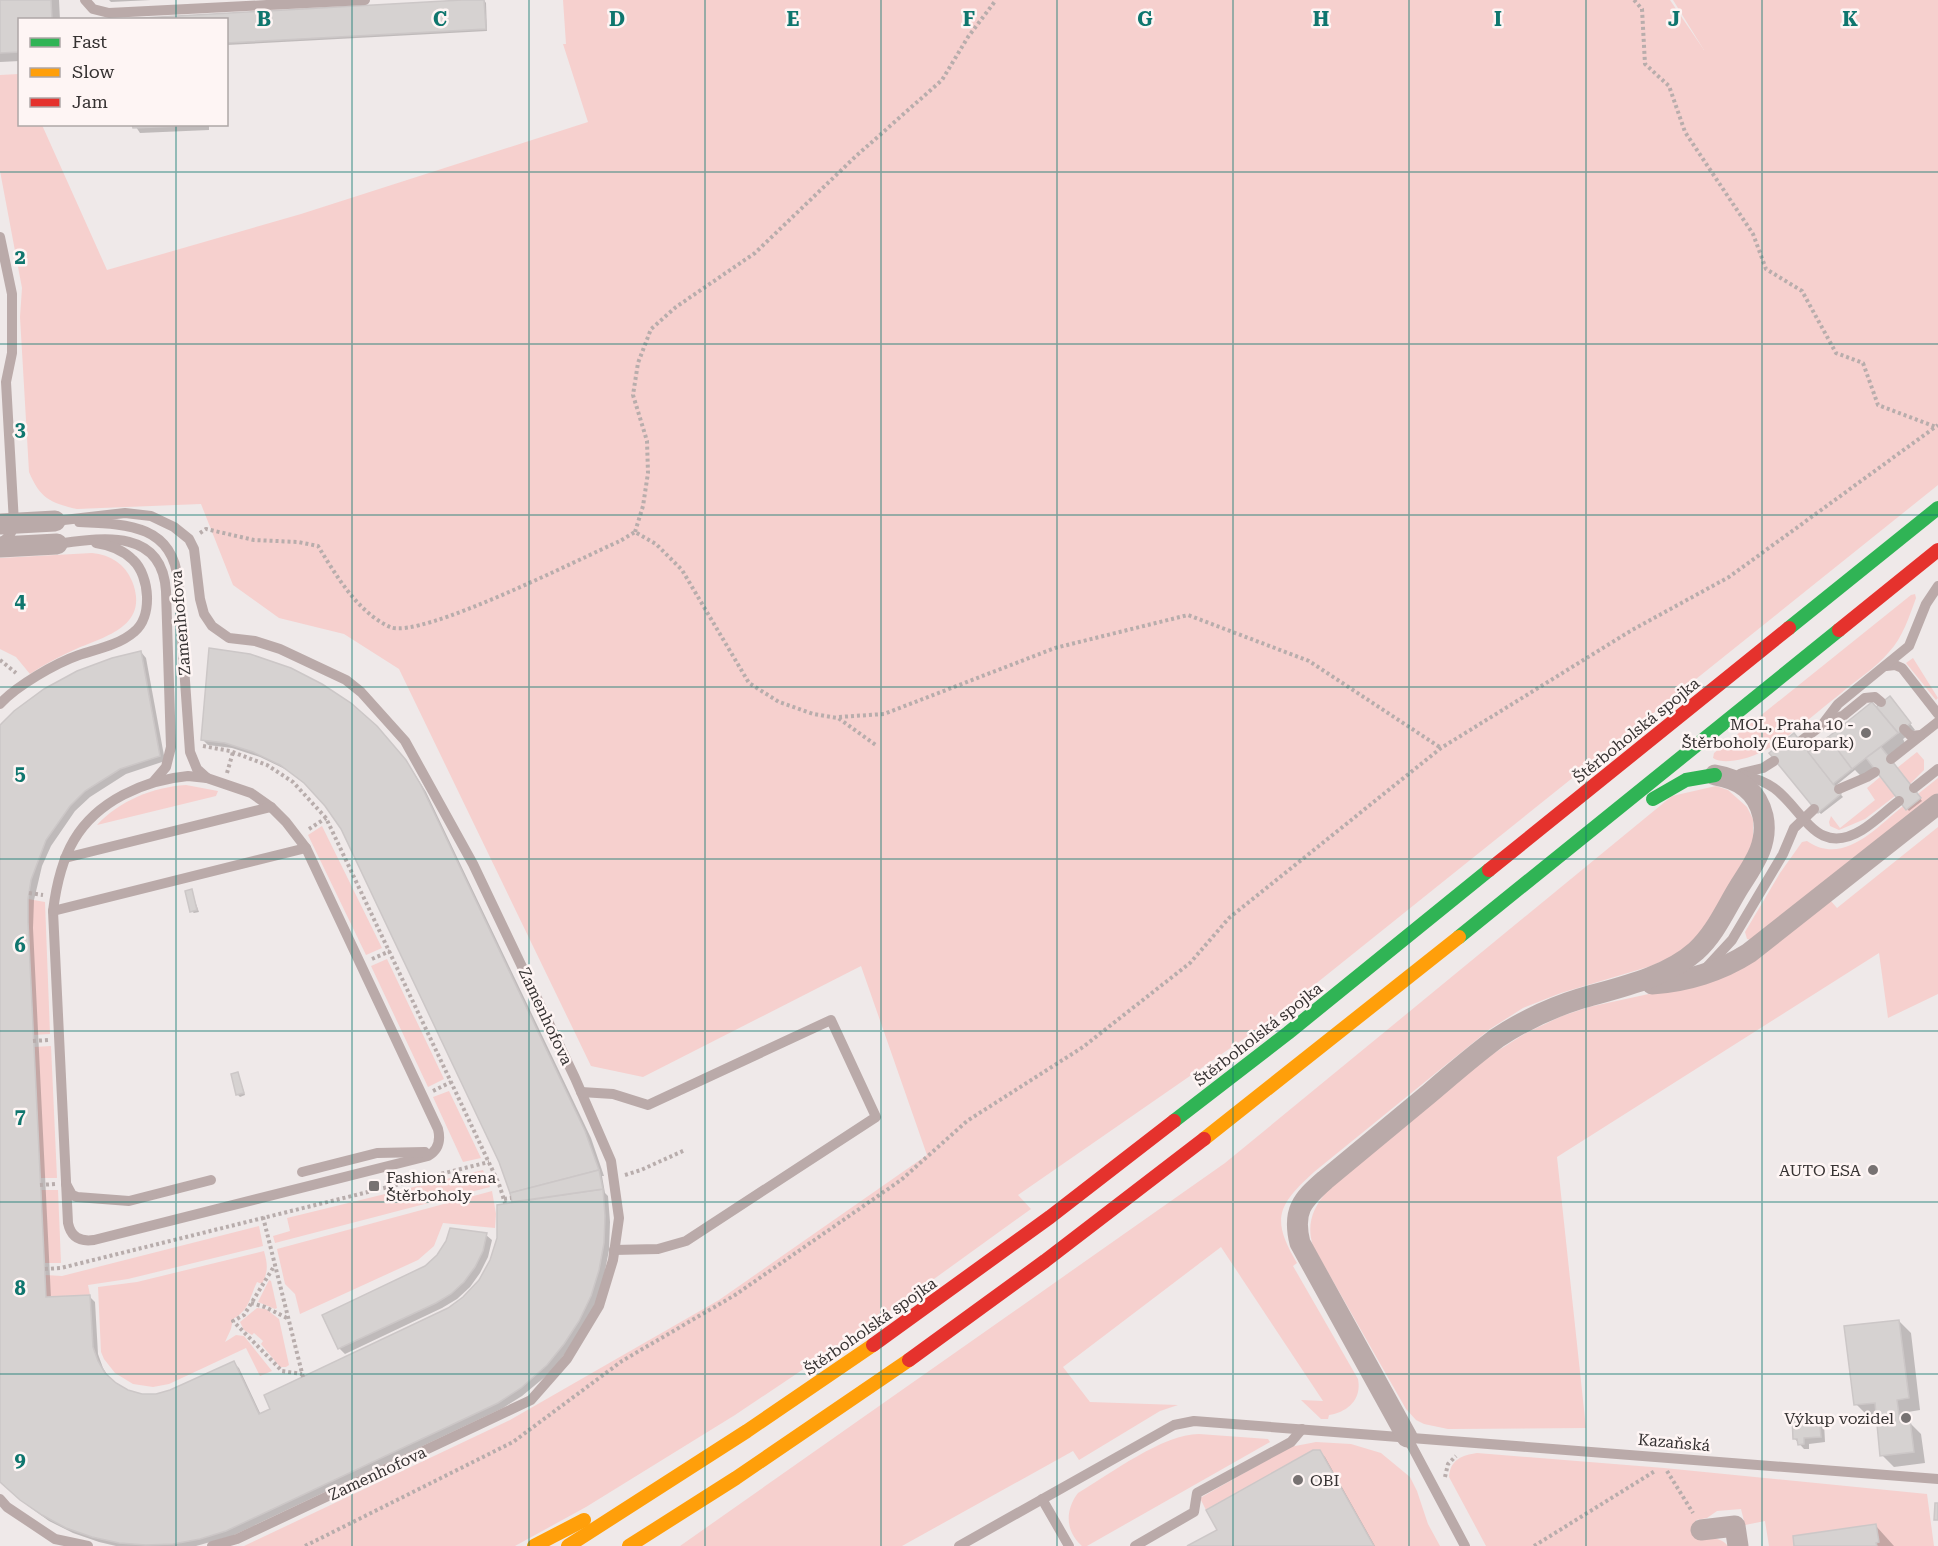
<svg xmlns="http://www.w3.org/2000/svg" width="1938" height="1546" viewBox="0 0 1938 1546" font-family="'Roboto Serif',serif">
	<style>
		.green { fill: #f6d0ce }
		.shadow { fill: #0003 }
		.building { fill: #d6d2d1; stroke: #ccc7c7; stroke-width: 1.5 }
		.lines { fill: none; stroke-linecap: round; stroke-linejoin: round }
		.path { stroke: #b8adac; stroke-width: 4; stroke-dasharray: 3 3; stroke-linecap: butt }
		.lane { stroke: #baaaa9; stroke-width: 10 }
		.street { stroke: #baaaa9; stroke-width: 21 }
		.fast { stroke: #30b455; stroke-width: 14 }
		.slow { stroke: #ff9f0a; stroke-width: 14 }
		.jam { stroke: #e5322d; stroke-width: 14 }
		.grid { fill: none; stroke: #0f766e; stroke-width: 1.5; stroke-opacity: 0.55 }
		.poi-dot { fill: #777272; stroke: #fef5f4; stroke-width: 2 }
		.labels { text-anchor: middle; stroke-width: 5; stroke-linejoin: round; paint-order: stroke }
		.street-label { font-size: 16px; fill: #363232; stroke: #fef5f4 }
		.poi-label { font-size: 16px; fill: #363232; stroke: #fef5f4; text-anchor: end }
		.grid-label { font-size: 20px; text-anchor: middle; font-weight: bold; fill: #0f766e; stroke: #fef5f4; stroke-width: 5; stroke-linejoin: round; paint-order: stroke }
	</style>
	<rect width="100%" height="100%" fill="#efe9e9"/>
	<g class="green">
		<path d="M563 0H1670L1704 50 1673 0H1938V485L1268 1022 1018 1195 1031 1209 884 1315 735 1415 586 1507 515 1546H244L510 1420 719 1300 927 1155 861 966 643 1077 591 1066 399 669 344 634 279 618 233 585 201 504 77 509C50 503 40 498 29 472L20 317 22 288 0 171V75L19 74 20 124 42 125 107 270 301 214 588 122 563 44H566Z"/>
		<path d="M92 553C111 555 125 564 132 581 150 626 106 636 76 649 60 656 45 664 30 674L16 657 0 649V558Z"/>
		<path d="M1915 594 1916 598C1909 617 1903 637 1889 652 1876 668 1856 680 1840 694 1814 714 1788 740 1757 754 1747 759 1723 765 1713 758L1714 753 1911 595Z"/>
		<polygon points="1913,658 1938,698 1936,700 1906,663"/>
		<polygon points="1917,752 1924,760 1924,770 1910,784 1897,768"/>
		<polygon points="1880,777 1895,796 1865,819 1839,830 1830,826 1829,822 1831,816 1840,828 1875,800 1867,788"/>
		<path d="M1938 778V793L1752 940 1747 939 1745 932 1780 873 1802 842 1807 841C1843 866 1875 829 1903 806L1906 810 1921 798 1918 794Z"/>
		<path d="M186 785 218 791 216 796 97 825C119 801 153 787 186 785Z"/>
		<path d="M1716 786 1728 790 1747 807 1753 819V845L1706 925 1690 944 1671 957 1651 966 1561 993 1523 1008 1490 1029 1314 1172C1277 1206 1271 1219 1297 1263L1293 1266 1358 1379C1362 1399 1348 1412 1329 1415L1328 1419H1321L1301 1400 1323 1401 1221 1247 1063 1367 1090 1402 1178 1405 1160 1411 1079 1460 1073 1451 902 1546H680L1225 1163 1672 796Z"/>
		<polygon points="322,826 382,948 366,955 308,835"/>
		<path d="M1938 827V994L1888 1018 1879 953 1557 1157 1586 1428 1448 1429 1424 1424 1416 1420 1406 1409 1313 1246C1306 1224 1313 1208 1327 1191L1463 1077 1491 1055 1526 1033 1562 1016 1589 1007 1699 983 1830 900 1837 908Z"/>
		<polygon points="28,899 45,902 50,1034 33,1035 28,922"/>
		<polygon points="387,959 444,1079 428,1087 371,966"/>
		<polygon points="51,1046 57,1178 40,1178 34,1047"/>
		<polygon points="449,1091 481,1158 463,1162 433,1097"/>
		<polygon points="483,1170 490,1187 275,1243 273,1236 290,1231 287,1218"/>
		<polygon points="41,1190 58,1190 61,1263 44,1263"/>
		<polygon points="492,1191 496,1214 495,1228 443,1223 434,1246 418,1260 300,1314 295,1294 285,1284 277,1249"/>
		<polygon points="259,1226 263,1246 128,1279 88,1285 90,1295 46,1297 45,1275 62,1276"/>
		<path d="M264 1251C268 1265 268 1272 262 1284L257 1282C249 1299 250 1309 233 1319L231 1329 225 1342 236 1335 244 1336 272 1371 260 1376 246 1348 169 1384 153 1387 133 1384 115 1373 104 1359 101 1352 98 1287 137 1282Z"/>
		<polygon points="269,1280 271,1281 277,1308 275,1309 258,1302"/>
		<polygon points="257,1308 266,1309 279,1319 289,1365 286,1367 280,1367 261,1344 263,1341 254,1333 252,1335 244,1330 240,1322"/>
		<path d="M1199 1434 1268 1439 1270 1442 1087 1546H1082C1065 1531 1065 1510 1078 1493 1110 1474 1163 1434 1199 1434Z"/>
		<polygon points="1316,1442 1351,1444 1381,1453 1410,1477 1417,1491 1428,1524 1440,1546 1374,1546 1320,1450 1313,1450 1206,1510 1200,1498 1290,1447"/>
		<path d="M1477 1453 1664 1468 1927 1494 1934 1546H1877L1876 1543 1879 1542 1876 1524 1793 1536 1794 1546H1769L1765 1521 1745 1525 1741 1509 1717 1511 1707 1518 1696 1520 1700 1539C1711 1538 1720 1537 1728 1546H1486L1449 1477C1450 1460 1462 1455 1477 1453Z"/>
	</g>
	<g class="shadow">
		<polygon points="0,0 59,0 60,20 20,20 20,61 0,62"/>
		<polygon points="109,0 151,0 111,2"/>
		<polygon points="484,0 486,3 487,31 226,45 226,20"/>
		<polygon points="134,124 209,124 209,130 140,133"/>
		<polygon points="141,652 146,658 165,761 126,774 90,797 75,811 51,846 42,866 34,900 33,928 51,1298 89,1296 95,1302 98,1354 103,1368 110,1379 128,1391 142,1395 156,1395 170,1392 233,1362 239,1368 261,1415 449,1309 464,1298 480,1281 492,1260 516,1204 500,1162 342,828 326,805 310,788 287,770 260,757 232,748 208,745 202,739 383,734 411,768 426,792 591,1138 604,1176 602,1176 605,1193 608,1196 610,1222 609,1250 604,1276 596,1302 585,1327 552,1371 522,1396 503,1408 232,1536 196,1546 116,1546 99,1542 73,1533 49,1521 27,1505 0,1480 0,727"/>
		<polygon points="1895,704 1915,730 1903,739 1905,743 1888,757 1922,801 1909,811 1874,767 1862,777 1855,770 1834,787 1843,797 1821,814 1819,812 1808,754 1877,708"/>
		<polygon points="191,890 199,912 194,913 191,911"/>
		<polygon points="238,1074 245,1095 240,1097 237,1094"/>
		<polygon points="486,1235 492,1240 488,1257 480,1273 470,1287 457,1299 442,1308 345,1354 339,1348 438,1256 447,1242"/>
		<polygon points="1899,1321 1911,1333 1920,1410 1908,1412 1909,1422 1921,1434 1925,1463 1894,1467 1882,1455 1878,1415 1868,1416 1856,1404"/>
		<polygon points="1818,1417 1824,1423 1825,1442 1809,1444 1809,1449 1804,1449 1795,1439"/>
		<polygon points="1319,1451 1325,1457 1375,1546 1190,1546 1219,1530"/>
		<polygon points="1876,1526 1894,1546 1796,1546"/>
	</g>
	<g class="building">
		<polygon points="0,0 51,0 52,20 20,20 20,52 0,53"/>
		<polygon points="462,0 484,0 486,29 226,43 226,20 107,20"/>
		<polygon points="132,124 204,124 204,125 133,128"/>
		<polygon points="209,648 250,654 291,668 322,684 351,703 377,726 406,760 421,785 585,1131 599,1170 510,1193 499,1162 341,829 325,806 304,783 280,765 253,752 225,743 201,740"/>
		<polygon points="141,651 160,756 120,769 85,791 70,806 46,840 31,880 28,899 28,922 46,1297 90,1295 93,1347 98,1361 105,1373 116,1383 128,1390 142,1394 156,1394 170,1390 234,1361 259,1414 270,1409 264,1395 448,1308 463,1297 479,1280 490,1260 497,1238 497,1205 603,1189 605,1216 604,1243 599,1270 591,1296 579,1321 564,1344 547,1365 521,1388 498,1403 226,1531 200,1539 173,1544 146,1545 119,1543 92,1537 66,1528 42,1515 20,1500 0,1482 0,725 14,711 44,689 77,671 112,658"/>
		<polygon points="1890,696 1911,723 1898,733 1876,707"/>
		<polygon points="1872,702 1898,733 1852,769 1827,738"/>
		<polygon points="1794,733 1841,794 1818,813 1769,753"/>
		<polygon points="1828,737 1852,769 1833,784 1808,752"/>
		<polygon points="1881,747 1921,798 1906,810 1866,758"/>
		<polygon points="192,889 197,910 190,912 185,891"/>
		<polygon points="238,1072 244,1093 236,1095 231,1074"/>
		<polygon points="599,1170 603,1189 512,1202 510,1193"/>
		<polygon points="450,1228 487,1233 483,1251 475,1267 464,1282 451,1294 436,1303 338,1349 322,1315 425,1266 437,1255 446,1241"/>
		<polygon points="1899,1320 1909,1398 1897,1400 1900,1422 1910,1420 1914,1452 1880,1456 1875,1403 1854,1405 1844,1326"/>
		<polygon points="1819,1415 1821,1437 1804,1438 1804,1444 1798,1445 1797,1439 1793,1439 1792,1417"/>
		<polygon points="1313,1450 1320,1450 1374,1546 1187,1546 1217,1530 1206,1510"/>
		<polygon points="1935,1503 1938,1503 1938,1520 1934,1520"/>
		<polygon points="1876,1524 1879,1542 1876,1543 1877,1546 1794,1546 1793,1536"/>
	</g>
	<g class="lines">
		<g class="path">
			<polyline points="1634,0 1642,9 1645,64 1669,86 1685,132 1753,234 1766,269 1802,291 1836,353 1863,363 1878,405 1936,427"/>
			<polyline points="635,532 643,506 648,473 647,441 633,395 638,363 651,329 676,307 755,253 855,157 942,80 968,37 996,0"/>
			<path d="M200 533 206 529 254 540 298 542 318 546C336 575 357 612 390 627 420 640 583 557 620 541L635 532 656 544 682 570 749 683 779 702 813 714 838 718 877 746"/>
			<polyline points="0,660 16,673"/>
			<polyline points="839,717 884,714 1055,648 1188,615 1309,661 1441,748"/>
			<polyline points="203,746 230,751 267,765 293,782 326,818 451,1082 499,1184 505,1203"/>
			<polyline points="227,773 233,752"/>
			<polyline points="309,829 326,818"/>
			<polyline points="29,893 43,895"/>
			<polyline points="372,959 390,951"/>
			<polyline points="33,1041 48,1040"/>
			<polyline points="433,1091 451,1082"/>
			<polyline points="625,1175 641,1170 685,1150"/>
			<polyline points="40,1185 55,1184"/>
			<polyline points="504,1199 511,1198"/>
			<polyline points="263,1217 303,1377"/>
			<polyline points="273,1268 244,1315 233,1321 282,1371 302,1374"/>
			<polyline points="45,1269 61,1268 489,1162"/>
			<polyline points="251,1303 265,1307 287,1318"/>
			<polyline points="1667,1471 1693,1513"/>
			<polyline points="1445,1477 1448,1464 1456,1456"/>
			<polyline points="305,1546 513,1442 622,1361 735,1295 901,1180 967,1121 1083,1047 1190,963 1229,918 1441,748 1632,630 1729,577 1938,425"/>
			<polyline points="1534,1546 1655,1471"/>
		</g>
		<g class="lane">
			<polyline points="85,0 93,9 109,13 365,0"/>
			<path d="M0 237 12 294V353L6 382 14 523C12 533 9 538 0 543"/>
			<polyline points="55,521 125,513 151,516 174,527 189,539 194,549 200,599 204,614 212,626 229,638 255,641 280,649 346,680 361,692 405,741 473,864 575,1078 611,1161 619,1218 613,1260 599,1306 567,1359 531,1400 237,1539 212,1546"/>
			<path d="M79 522C125 524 173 524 178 581L190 752 197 769 207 778"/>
			<path d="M57 544C101 538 162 527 166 591L171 747 166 767 154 781"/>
			<polyline points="1886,666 1895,665 1902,668 1938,714"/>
			<path d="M0 704C16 686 56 663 79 655 97 649 119 645 134 632 153 617 150 576 133 560 123 550 110 545 96 543"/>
			<polyline points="1825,723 1844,715 1865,698 1875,697 1881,702"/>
			<polyline points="1904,729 1911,736 1921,735"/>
			<polyline points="1801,741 1822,725 1838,704 1909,646 1926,604 1938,586"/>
			<polyline points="1891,759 1938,722"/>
			<polyline points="1742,773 1763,768 1774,761"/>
			<path d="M1740 774C1752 777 1764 781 1774 788 1804 810 1816 858 1862 830 1875 822 1887 810 1899 801"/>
			<path d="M188 776 207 778 251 793 271 807 286 822 306 848 438 1129C441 1141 438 1150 428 1156L94 1240C80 1242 71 1237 68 1223L53 911C56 887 61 862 74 840 97 801 144 780 188 776Z"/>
			<polyline points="1914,788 1938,769"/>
			<polyline points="1839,789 1867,777 1875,772"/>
			<polyline points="65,858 271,807"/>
			<polyline points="53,911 306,848"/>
			<polyline points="1707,967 1732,940 1783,854 1794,828 1814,809"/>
			<polyline points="581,1092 613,1094 648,1105 831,1020 876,1117 686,1241 658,1249 614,1250"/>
			<polyline points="302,1172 377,1153 425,1152"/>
			<polyline points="66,1184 72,1195 77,1197 129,1201 211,1180"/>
			<polyline points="1407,1437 1465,1546"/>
			<polyline points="0,1499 7,1507 55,1539 88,1546"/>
			<polyline points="1042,1499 1069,1546"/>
			<polyline points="959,1546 1174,1425 1194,1421 1938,1479"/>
			<polyline points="1135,1546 1194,1512 1197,1493 1291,1442 1302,1429"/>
		</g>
		<g class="street">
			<polyline points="0,524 55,521"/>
			<polyline points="0,547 57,544"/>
			<path d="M1652 984C1686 982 1721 971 1749 953L1938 804"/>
			<path d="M1407 1437 1300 1243C1292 1211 1302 1200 1325 1180 1360 1151 1395 1122 1430 1093 1452 1074 1474 1055 1497 1038 1523 1021 1550 1008 1579 999 1617 988 1666 978 1696 951 1715 934 1726 908 1739 887 1753 865 1769 844 1763 816 1757 790 1739 779 1715 775"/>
			<polyline points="1701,1530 1735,1526 1738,1546"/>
		</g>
		<g class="fast">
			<polyline points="1789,628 1938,508"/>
			<polyline points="1653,799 1686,780 1715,775"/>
			<polyline points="1459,937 1839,630"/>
			<polyline points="1174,1121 1288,1033 1489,870"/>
		</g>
		<g class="slow">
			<polyline points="1204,1139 1459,937"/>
			<polyline points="534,1546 584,1520"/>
			<polyline points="568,1546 747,1431 873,1345"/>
			<polyline points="629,1546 736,1478 909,1360"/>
		</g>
		<g class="jam">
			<polyline points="1839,630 1938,550"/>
			<polyline points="1489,870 1789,628"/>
			<polyline points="873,1345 1050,1217 1174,1121"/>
			<polyline points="909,1360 1045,1261 1204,1139"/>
		</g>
	</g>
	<path class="grid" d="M176 0V20M352 0V1546M529 0V1546M705 0V1546M881 0V1546M1057 0V1546M1233 0V1546M1409 0V1546M1586 0V1546M1762 0V1546M176 124V1546M0 172H1938M0 344H1938M0 515H1938M0 687H1938M0 859H1938M0 1031H1938M0 1202H1938M0 1374H1938"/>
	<g class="poi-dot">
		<circle cx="1866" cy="733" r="6"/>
		<circle cx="1873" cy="1170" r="6"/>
		<rect x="368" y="1180" width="12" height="12" rx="3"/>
		<circle cx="1906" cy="1418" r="6"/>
		<circle cx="1298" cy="1480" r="6"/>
	</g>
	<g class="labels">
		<g class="street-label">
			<text transform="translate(180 623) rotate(-95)" y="6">Zamenhofova</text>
			<text transform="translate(1636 730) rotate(-39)" y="6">Štěrboholská spojka</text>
			<text transform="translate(546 1016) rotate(65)" y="6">Zamenhofova</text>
			<text transform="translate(1258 1034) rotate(-38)" y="6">Štěrboholská spojka</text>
			<text transform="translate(870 1326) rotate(-35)" y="6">Štěrboholská spojka</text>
			<text transform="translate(1674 1442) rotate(5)" y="6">Kazaňská</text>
			<text transform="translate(377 1473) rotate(-25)" y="6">Zamenhofova</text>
		</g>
		<g class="poi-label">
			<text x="1854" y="730">MOL, Praha 10 -<tspan x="1854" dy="18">Štěrboholy (Europark)</tspan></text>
			<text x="1861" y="1176">AUTO ESA</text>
			<text x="386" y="1183" text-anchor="start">Fashion Arena<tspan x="386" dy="18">Štěrboholy</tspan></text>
			<text x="1894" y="1424">Výkup vozidel</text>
			<text x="1310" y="1486" text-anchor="start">OBI</text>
		</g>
	</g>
	<g class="grid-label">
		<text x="264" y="26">B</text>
		<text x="440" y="26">C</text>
		<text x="617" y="26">D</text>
		<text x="793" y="26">E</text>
		<text x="969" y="26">F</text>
		<text x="1145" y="26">G</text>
		<text x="1321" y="26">H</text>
		<text x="1498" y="26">I</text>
		<text x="1674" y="26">J</text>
		<text x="1850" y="26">K</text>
		<text x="20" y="264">2</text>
		<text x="20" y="436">3</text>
		<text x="20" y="608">4</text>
		<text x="20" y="780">5</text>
		<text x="20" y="952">6</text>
		<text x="20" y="1123">7</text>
		<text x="20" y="1295">8</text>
		<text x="20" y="1467">9</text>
	</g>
	<rect x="18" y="18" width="210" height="108" fill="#fef5f4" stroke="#aea7a6" stroke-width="1.5"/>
	<rect x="30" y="38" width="30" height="9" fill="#30b455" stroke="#aea7a6" stroke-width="1.5"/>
	<text x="72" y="48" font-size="18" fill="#363232">Fast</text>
	<rect x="30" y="68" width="30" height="9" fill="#ff9f0a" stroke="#aea7a6" stroke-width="1.5"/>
	<text x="72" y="78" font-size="18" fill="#363232">Slow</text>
	<rect x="30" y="98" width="30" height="9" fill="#e5322d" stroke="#aea7a6" stroke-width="1.5"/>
	<text x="72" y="108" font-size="18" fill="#363232">Jam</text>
</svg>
